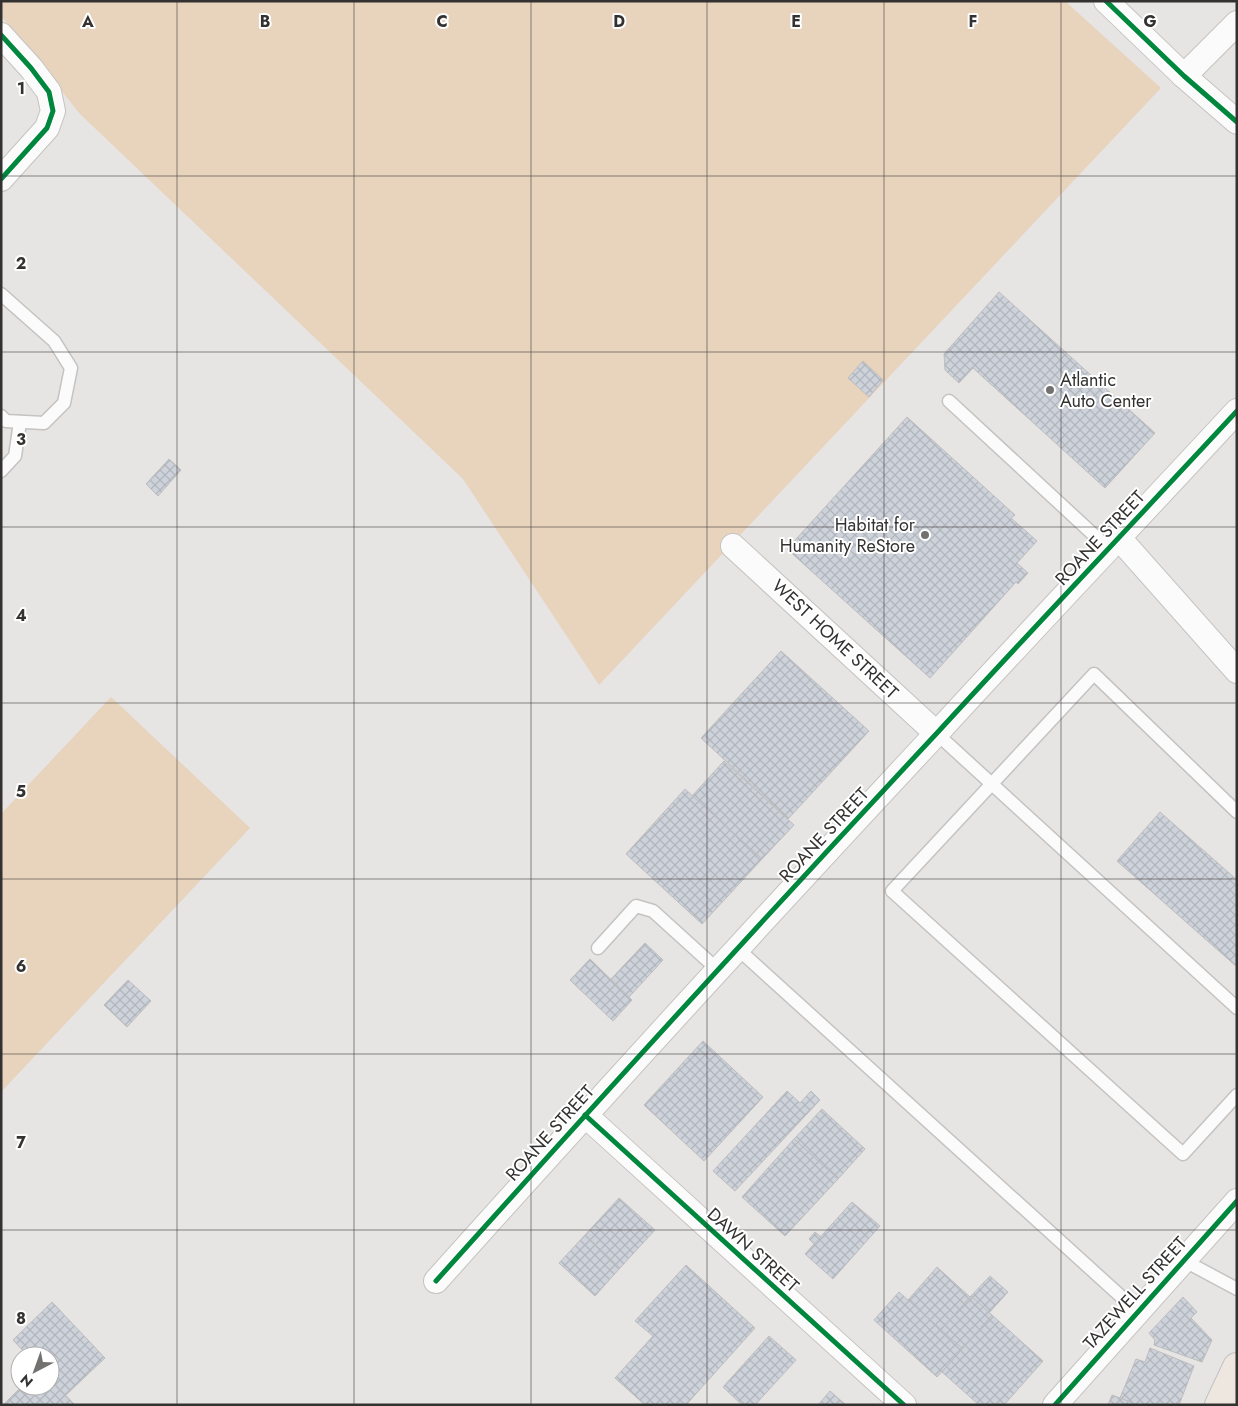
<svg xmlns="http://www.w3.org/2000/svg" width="1238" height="1406" viewBox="0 0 1238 1406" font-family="Jost,sans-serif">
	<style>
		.grass { fill: #e8d3bd }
		.building { fill: url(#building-cross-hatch); stroke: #bebdbd }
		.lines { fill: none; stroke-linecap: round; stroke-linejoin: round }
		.service-casing { stroke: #c4c3c2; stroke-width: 15 }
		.minor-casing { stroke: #c4c3c2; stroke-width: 26 }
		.primary-casing { stroke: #c2c1c1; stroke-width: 30 }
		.service { stroke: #fbfbfb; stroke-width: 12 }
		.minor { stroke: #fbfbfb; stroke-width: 24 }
		.primary { stroke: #ede7e0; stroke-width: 28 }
		.cycleway-casing { stroke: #fff; stroke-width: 8 }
		.cycleway { stroke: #00873e; stroke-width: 5 }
		.grid { fill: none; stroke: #333231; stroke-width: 1; stroke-opacity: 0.55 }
		.poi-dot { fill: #727170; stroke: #fff; stroke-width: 2 }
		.labels { text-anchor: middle; stroke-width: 4; stroke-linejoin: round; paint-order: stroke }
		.poi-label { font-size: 18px; fill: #333231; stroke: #fff; text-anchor: start }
		.street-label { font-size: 18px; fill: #333231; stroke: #fff }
		.grid-label { font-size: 16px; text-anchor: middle; font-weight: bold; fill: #333231; stroke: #fff; stroke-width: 4; stroke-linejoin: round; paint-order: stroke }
	</style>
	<defs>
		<pattern id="building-cross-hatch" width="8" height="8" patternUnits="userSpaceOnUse" patternTransform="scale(1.25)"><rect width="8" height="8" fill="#ced2da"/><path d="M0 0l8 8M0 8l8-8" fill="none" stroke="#b1b5bc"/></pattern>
	</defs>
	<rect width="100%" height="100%" fill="#e7e5e4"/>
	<g class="grass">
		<polygon points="1,1 1065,1 1161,88 599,685 463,479 80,114 1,16"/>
		<polygon points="111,697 250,828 1,1092 1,814"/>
	</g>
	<g class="building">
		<polygon points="999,292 1155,433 1105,488 973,368 959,383 945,370 944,354"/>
		<polygon points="863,361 883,380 869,397 848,378"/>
		<polygon points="907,417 1015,515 1011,518 1037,541 1017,563 1028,573 1018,584 1016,582 930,678 787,549"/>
		<polygon points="169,459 181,470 158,496 146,484"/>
		<polygon points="781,651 869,731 788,819 701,738"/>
		<polygon points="724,761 794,825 762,859 692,796"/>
		<polygon points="685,789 762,859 702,924 626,854"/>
		<polygon points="1160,812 1237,880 1237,967 1117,861"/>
		<polygon points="645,943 663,960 629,997 611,979"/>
		<polygon points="590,959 632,1000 613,1021 570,980"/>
		<polygon points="128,980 151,1001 127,1027 104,1005"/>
		<polygon points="703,1041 763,1097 704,1161 644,1105"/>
		<polygon points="787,1091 800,1103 811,1091 820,1100 735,1191 713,1171"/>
		<polygon points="822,1109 865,1149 838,1179 794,1139"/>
		<polygon points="794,1139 838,1179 785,1236 742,1197"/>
		<polygon points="619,1198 655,1230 620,1268 585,1235"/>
		<polygon points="852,1202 880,1226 833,1279 805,1254"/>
		<polygon points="815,1232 821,1237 814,1244 809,1239"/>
		<polygon points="585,1235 620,1268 595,1296 559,1263"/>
		<polygon points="686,1265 755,1328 686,1405 645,1405 615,1378 653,1336 635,1321"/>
		<polygon points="937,1267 970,1297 941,1330 908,1300"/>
		<polygon points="990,1276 1008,1292 989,1313 971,1296"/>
		<polygon points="899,1292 963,1349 937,1377 874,1320"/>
		<polygon points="971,1296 992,1315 963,1349 941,1330"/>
		<polygon points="1183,1297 1197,1312 1191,1318 1212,1340 1202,1362 1154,1345 1155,1340 1149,1333"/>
		<polygon points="52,1302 105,1358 66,1395 50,1379 50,1356 28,1356 13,1340"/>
		<polygon points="992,1315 1043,1361 1004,1405 979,1405 942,1372"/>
		<polygon points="769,1336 796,1360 755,1405 742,1405 723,1387"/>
		<polygon points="1150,1348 1194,1366 1179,1405 1137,1405 1120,1398 1136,1359 1145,1362"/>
		<polygon points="50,1379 75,1405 3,1405 22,1386 50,1386"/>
		<polygon points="830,1391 846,1405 818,1405"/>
		<polygon points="1112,1395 1120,1398 1137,1405 1108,1405"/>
	</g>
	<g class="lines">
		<g class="service-casing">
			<g id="service">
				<polyline points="1,294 54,341 71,368 64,403 44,423 6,421 1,416"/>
				<polyline points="949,401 1109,549"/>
				<polyline points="1,471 15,456 20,422"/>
				<polyline points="936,733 1237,1008"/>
				<polyline points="1237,812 1094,674 892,891 1183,1154 1237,1095"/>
				<polyline points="598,948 636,906 653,911 718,970"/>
				<polyline points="738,949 1137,1311"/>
				<polyline points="1183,1260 1237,1289"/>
			</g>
		</g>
		<g class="minor-casing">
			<g id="minor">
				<polyline points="1106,1 1184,76 1237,122"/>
				<polyline points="1,35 31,68 49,92 53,111 47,128 1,179"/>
				<polyline points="1184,76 1237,23"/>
				<polyline points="1119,538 1237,671"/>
				<polyline points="733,546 936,733"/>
				<polyline points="585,1115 904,1405"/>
				<path d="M436 1281C601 1097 768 914 937 733 1036 625 1137 519 1237 411"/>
				<polyline points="1055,1405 1237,1201"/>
			</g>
		</g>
		<g class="primary-casing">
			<polyline id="primary" points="1219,1405 1237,1367"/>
		</g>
		<use href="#service" class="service"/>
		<use href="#minor" class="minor"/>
		<use href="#primary" class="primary"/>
		<g class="cycleway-casing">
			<g id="cycleway">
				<polyline points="1106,1 1184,76 1237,122"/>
				<polyline points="1,35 31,68 49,92 53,111 47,128 1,179"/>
				<polyline points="585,1115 904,1405"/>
				<path d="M436 1281C601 1097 768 914 937 733 1036 625 1137 519 1237 411"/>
				<polyline points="1055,1405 1237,1201"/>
			</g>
		</g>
		<use href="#cycleway" class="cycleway"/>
	</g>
	<path class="grid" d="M177 1V1405M354 1V1405M531 1V1405M707 1V1405M884 1V1405M1061 1V1405M1 176H1237M1 352H1237M1 527H1237M1 703H1237M1 879H1237M1 1054H1237M1 1230H1237"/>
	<g class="poi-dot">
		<circle cx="1050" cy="390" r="5"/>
		<circle cx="925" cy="535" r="5"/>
	</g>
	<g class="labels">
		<g class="poi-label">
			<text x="1060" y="386">Atlantic<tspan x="1060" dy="21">Auto Center</tspan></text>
			<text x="915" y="531" text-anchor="end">Habitat for<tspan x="915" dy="21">Humanity ReStore</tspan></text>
		</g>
		<g class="street-label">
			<text transform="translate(1100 538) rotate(-47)" y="6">ROANE STREET</text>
			<text transform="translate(835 639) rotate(43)" y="6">WEST HOME STREET</text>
			<text transform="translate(824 835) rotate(-47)" y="6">ROANE STREET</text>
			<text transform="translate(550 1133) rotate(-48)" y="6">ROANE STREET</text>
			<text transform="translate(753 1250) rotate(42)" y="6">DAWN STREET</text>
			<text transform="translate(1135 1293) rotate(-48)" y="6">TAZEWELL STREET</text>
		</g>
	</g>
	<g class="grid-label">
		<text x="88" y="27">A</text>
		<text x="265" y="27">B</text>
		<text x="442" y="27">C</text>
		<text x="619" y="27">D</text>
		<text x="796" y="27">E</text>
		<text x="973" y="27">F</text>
		<text x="1150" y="27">G</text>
		<text x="21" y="94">1</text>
		<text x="21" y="269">2</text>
		<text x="21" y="445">3</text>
		<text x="21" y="621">4</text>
		<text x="21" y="797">5</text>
		<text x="21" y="972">6</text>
		<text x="21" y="1148">7</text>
		<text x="21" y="1324">8</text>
	</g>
	<rect width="1238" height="1406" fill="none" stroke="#333231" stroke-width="5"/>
	<g transform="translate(35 1371) rotate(221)"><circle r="24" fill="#ffffff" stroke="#adadad"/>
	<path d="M0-4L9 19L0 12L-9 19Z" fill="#727170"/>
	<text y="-8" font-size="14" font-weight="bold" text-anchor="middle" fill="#333231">N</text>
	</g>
</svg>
